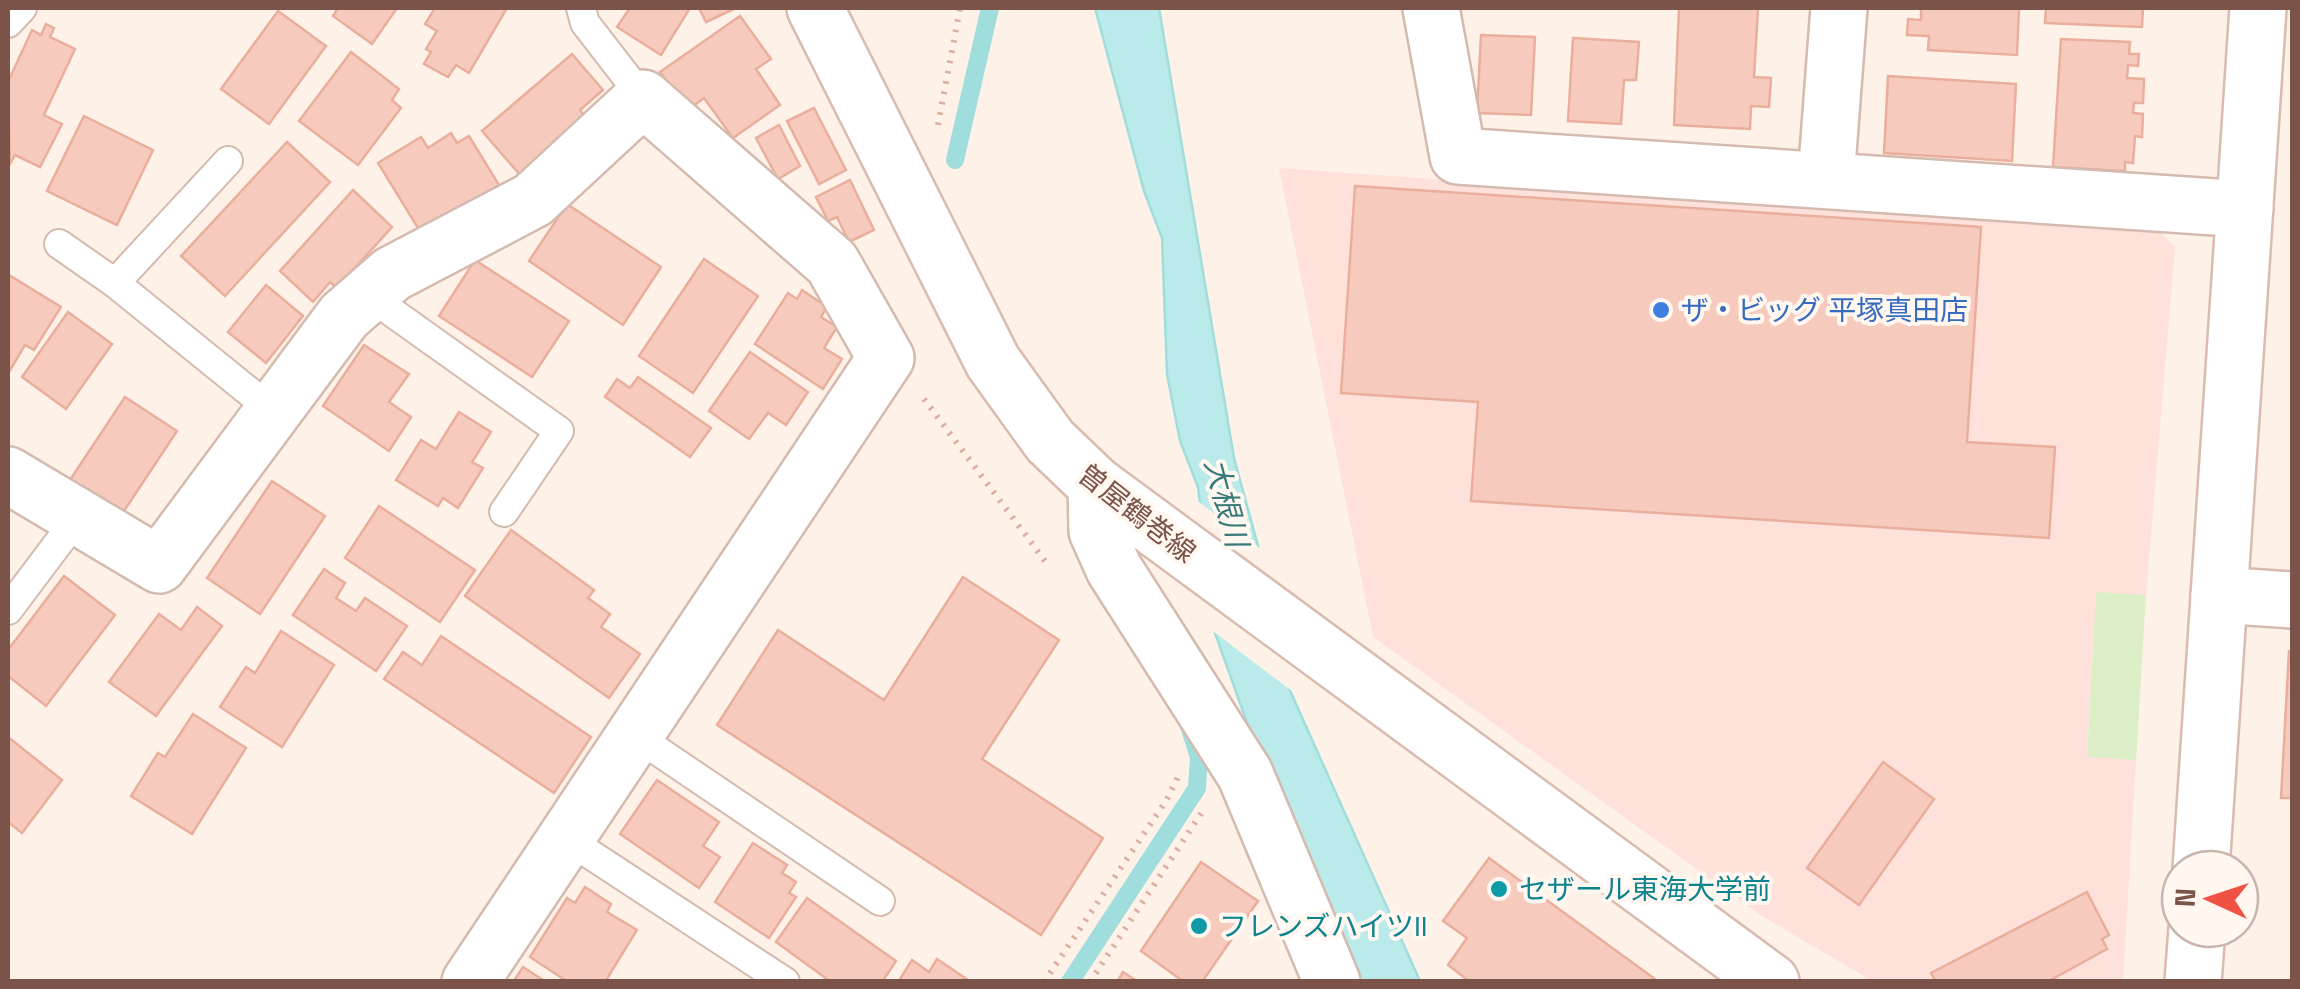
<svg xmlns="http://www.w3.org/2000/svg" width="2300" height="989" viewBox="0 0 2300 989" font-family="'Space Grotesk','Noto Sans JP',sans-serif">
	<style>
		.commercial { fill: #ffe1dc }
		.green { fill: #dceec5 }
		.water { fill: #baeae9; stroke: #a0dddd; stroke-width: 2.5 }
		.pier { fill: #fef2e8 }
		.lines { fill: none; stroke-linecap: round; stroke-linejoin: round }
		.stream { stroke: #a0dddd; stroke-width: 18 }
		.building { fill: #f6cbbe; stroke: #eaae9d; stroke-width: 2.5 }
		.lane-casing { stroke: #d4baaf; stroke-width: 32 }
		.street-casing { stroke: #d4baaf; stroke-width: 60 }
		.secondary-casing { stroke: #dabbaf; stroke-width: 60 }
		.path { stroke: #dbaea0; stroke-width: 6; stroke-dasharray: 2.5 8; stroke-linecap: butt }
		.lane { stroke: #fff; stroke-width: 28 }
		.street { stroke: #fff; stroke-width: 55 }
		.secondary { stroke: #fff; stroke-width: 55 }
		.shop-dot { fill: #3f7fe0; stroke: #fff7f0; stroke-width: 4 }
		.culture-dot { fill: #0f9aa8; stroke: #fff7f0; stroke-width: 4 }
		.labels { text-anchor: middle; stroke-width: 8; stroke-linejoin: round; paint-order: stroke }
		.shop-label { font-size: 28px; fill: #366cbe; stroke: #fff7f0; text-anchor: start }
		.street-label { font-size: 28px; fill: #7b5349; stroke: #fff7f0 }
		.culture-label { font-size: 28px; fill: #0d838f; stroke: #fff7f0; text-anchor: start }
		.water-label { font-size: 30px; font-style: italic; fill: #387979; stroke: #fff7f0 }
	</style>
	<rect width="100%" height="100%" fill="#fef2e8"/>
	<polygon class="commercial" points="1279,168 2158,230 2175,247 2146,595 2096,593 2087,756 2136,760 2123,981 1872,981 1762,916 1373,637"/>
	<polygon class="green" points="2096,592 2146,595 2136,760 2087,757"/>
	<polygon class="water" points="1095,8 1159,8 1234,458 1260,553 1288,686 1420,981 1356,981 1267,779 1215,633 1198,487 1180,441 1167,374 1162,238 1144,191"/>
	<polygon class="pier" points="1195,499 1265,552 1297,695 1210,629 1207,559"/>
	<g class="lines">
		<g class="stream">
			<polyline points="955,160 990,8"/>
			<polyline points="1070,982 1197,788 1199,757 1189,726"/>
		</g>
	</g>
	<g class="building">
		<polygon points="338,8 397,8 372,44 333,16"/>
		<polygon points="435,8 507,8 469,73 456,65 448,77 424,64 431,52 426,49 437,31 425,24"/>
		<polygon points="630,8 690,8 661,55 617,27"/>
		<polygon points="699,8 736,8 706,22"/>
		<polygon points="1679,8 1758,8 1754,77 1771,78 1769,107 1751,106 1750,129 1674,125"/>
		<polygon points="1921,8 2019,8 2017,55 1928,50 1929,36 1907,35 1908,19 1921,20"/>
		<polygon points="2046,8 2143,8 2142,27 2045,23"/>
		<polygon points="278,11 326,46 269,124 221,89"/>
		<polygon points="740,16 771,59 756,69 780,105 733,138 704,98 687,111 660,72"/>
		<polygon points="46,24 54,28 50,37 75,49 44,115 62,124 40,167 15,155 10,164 8,82 32,30 41,35"/>
		<polygon points="1481,35 1535,37 1531,115 1477,113"/>
		<polygon points="1573,38 1639,42 1636,80 1624,80 1621,124 1568,121"/>
		<polygon points="2061,39 2130,42 2129,54 2139,54 2138,66 2128,65 2127,78 2144,79 2143,103 2134,103 2133,113 2143,114 2142,137 2135,136 2133,163 2125,162 2125,171 2053,167"/>
		<polygon points="351,52 399,89 392,100 401,108 358,165 299,121"/>
		<polygon points="572,54 603,90 580,110 587,119 521,176 482,131"/>
		<polygon points="1888,76 2016,84 2012,161 1884,153"/>
		<polygon points="814,108 846,170 819,184 787,121"/>
		<polygon points="84,116 153,150 117,225 47,191"/>
		<polygon points="779,125 800,166 778,179 756,138"/>
		<polygon points="451,133 457,143 469,136 499,185 421,233 378,163 421,137 428,148"/>
		<polygon points="287,142 330,182 225,296 181,256"/>
		<polygon points="850,180 874,230 849,242 837,217 828,221 816,197"/>
		<polygon points="1355,186 1981,227 1967,442 2055,447 2049,538 1471,501 1478,402 1341,393"/>
		<polygon points="353,190 392,227 337,288 330,282 313,302 280,271"/>
		<polygon points="567,204 661,267 623,325 529,261"/>
		<polygon points="704,259 758,296 693,393 639,356"/>
		<polygon points="475,260 569,321 532,377 439,316"/>
		<polygon points="9,275 61,307 34,350 25,345 9,372"/>
		<polygon points="266,285 303,316 266,363 228,332"/>
		<polygon points="802,290 827,307 821,317 837,327 824,348 842,359 823,389 755,344 788,293 797,299"/>
		<polygon points="68,312 112,344 66,409 22,377"/>
		<polygon points="364,345 409,374 389,402 411,417 389,451 323,406"/>
		<polygon points="750,352 808,392 786,425 768,413 749,439 709,411"/>
		<polygon points="638,377 711,428 690,457 605,397 617,379 630,388"/>
		<polygon points="125,397 177,431 122,514 70,480"/>
		<polygon points="459,412 491,432 472,462 483,468 458,508 443,498 438,506 396,480 421,440 436,449"/>
		<polygon points="272,481 325,516 260,614 207,578"/>
		<polygon points="379,506 475,570 440,622 345,558"/>
		<polygon points="511,530 594,590 588,598 610,614 601,627 640,654 609,698 465,596"/>
		<polygon points="324,569 345,583 336,598 356,611 365,598 407,626 376,671 293,615"/>
		<polygon points="64,576 115,615 46,706 8,676 8,650"/>
		<polygon points="963,577 1059,640 982,759 1103,838 1041,935 717,725 778,630 884,700"/>
		<polygon points="197,607 222,626 156,716 109,682 159,614 181,630"/>
		<polygon points="281,631 334,665 282,747 220,707 246,667 255,673"/>
		<polygon points="441,636 591,737 554,793 384,679 403,652 422,665"/>
		<polygon points="2289,651 2292,651 2292,798 2281,798"/>
		<polygon points="193,714 246,748 192,834 131,796 158,753 165,757"/>
		<polygon points="8,737 62,780 22,833 8,822"/>
		<polygon points="1883,762 1934,799 1859,905 1807,868"/>
		<polygon points="657,780 719,822 703,846 720,857 699,888 620,834"/>
		<polygon points="753,843 787,865 782,873 796,882 789,893 796,897 769,938 715,902"/>
		<polygon points="1489,858 1659,982 1470,982 1448,965 1467,938 1443,921"/>
		<polygon points="1201,862 1258,901 1202,982 1184,982 1141,951"/>
		<polygon points="585,887 611,904 607,912 637,930 605,982 568,982 530,957 567,898 575,903"/>
		<polygon points="2087,892 2109,935 2102,939 2107,949 2047,982 1936,982 1931,973"/>
		<polygon points="807,898 896,961 882,982 831,982 776,942"/>
		<polygon points="937,959 971,982 898,982 912,960 929,972"/>
		<polygon points="523,967 546,982 513,982"/>
		<polygon points="1123,972 1138,982 1117,982"/>
	</g>
	<g class="lines">
		<g class="lane-casing">
			<g id="lane">
				<polyline points="581,8 585,23 643,98"/>
				<polyline points="8,23 22,8"/>
				<polyline points="59,244 115,283 273,411"/>
				<polyline points="115,283 228,161"/>
				<polyline points="368,295 559,431 504,512"/>
				<polyline points="8,610 78,517"/>
				<polyline points="633,734 880,901"/>
				<polyline points="564,837 785,982"/>
			</g>
		</g>
		<g class="street-casing">
			<g id="street">
				<polyline points="1431,8 1458,156 2245,209"/>
				<polyline points="1826,179 1839,8"/>
				<polyline points="8,475 159,565 344,316 392,274 533,200 643,98 832,263 886,358 470,982"/>
				<polyline points="1096,485 1097,531 1114,569 1245,774 1332,982"/>
				<polyline points="2219,595 2292,600"/>
			</g>
		</g>
		<g class="secondary-casing">
			<g id="secondary">
				<polyline points="815,8 993,362 1050,441 1096,485 1771,982"/>
				<polyline points="2201,869 2258,8"/>
				<polyline points="2193,982 2197,929"/>
			</g>
		</g>
		<g class="path">
			<polyline points="938,125 960,8"/>
			<polyline points="924,399 1048,565"/>
			<polyline points="1044,982 1166,801 1179,775"/>
			<polyline points="1090,982 1202,812"/>
		</g>
		<use href="#lane" class="lane"/>
		<use href="#street" class="street"/>
		<use href="#secondary" class="secondary"/>
	</g>
	<circle class="shop-dot" cx="1661" cy="310" r="10"/>
	<g class="culture-dot">
		<circle cx="1499" cy="889" r="10"/>
		<circle cx="1199" cy="926" r="10"/>
	</g>
	<g class="labels">
		<g class="shop-label">
			<text x="1681" y="320">ザ・ビッグ 平塚真田店</text>
		</g>
		<g class="street-label">
			<text transform="translate(1137 513) rotate(38)" y="10">曽屋鶴巻線</text>
		</g>
		<g class="culture-label">
			<text x="1519" y="899">セザール東海大学前</text>
			<text x="1219" y="936">フレンズハイツII</text>
		</g>
		<g class="water-label">
			<text transform="translate(1226 503) rotate(75)" y="10">大根川</text>
		</g>
	</g>
	<rect width="2300" height="989" fill="none" stroke="#7b5349" stroke-width="20"/>
	<g transform="translate(2210 899) rotate(273)"><circle r="48" fill="#fff7f0" stroke="#cab5ad" stroke-width="2.5"/>
	<path d="M0-8L18 38L0 25L-18 38Z" fill="#f05145"/>
	<text y="-15" font-size="28" font-weight="bold" text-anchor="middle" fill="#7b5349">N</text>
	</g>
</svg>
